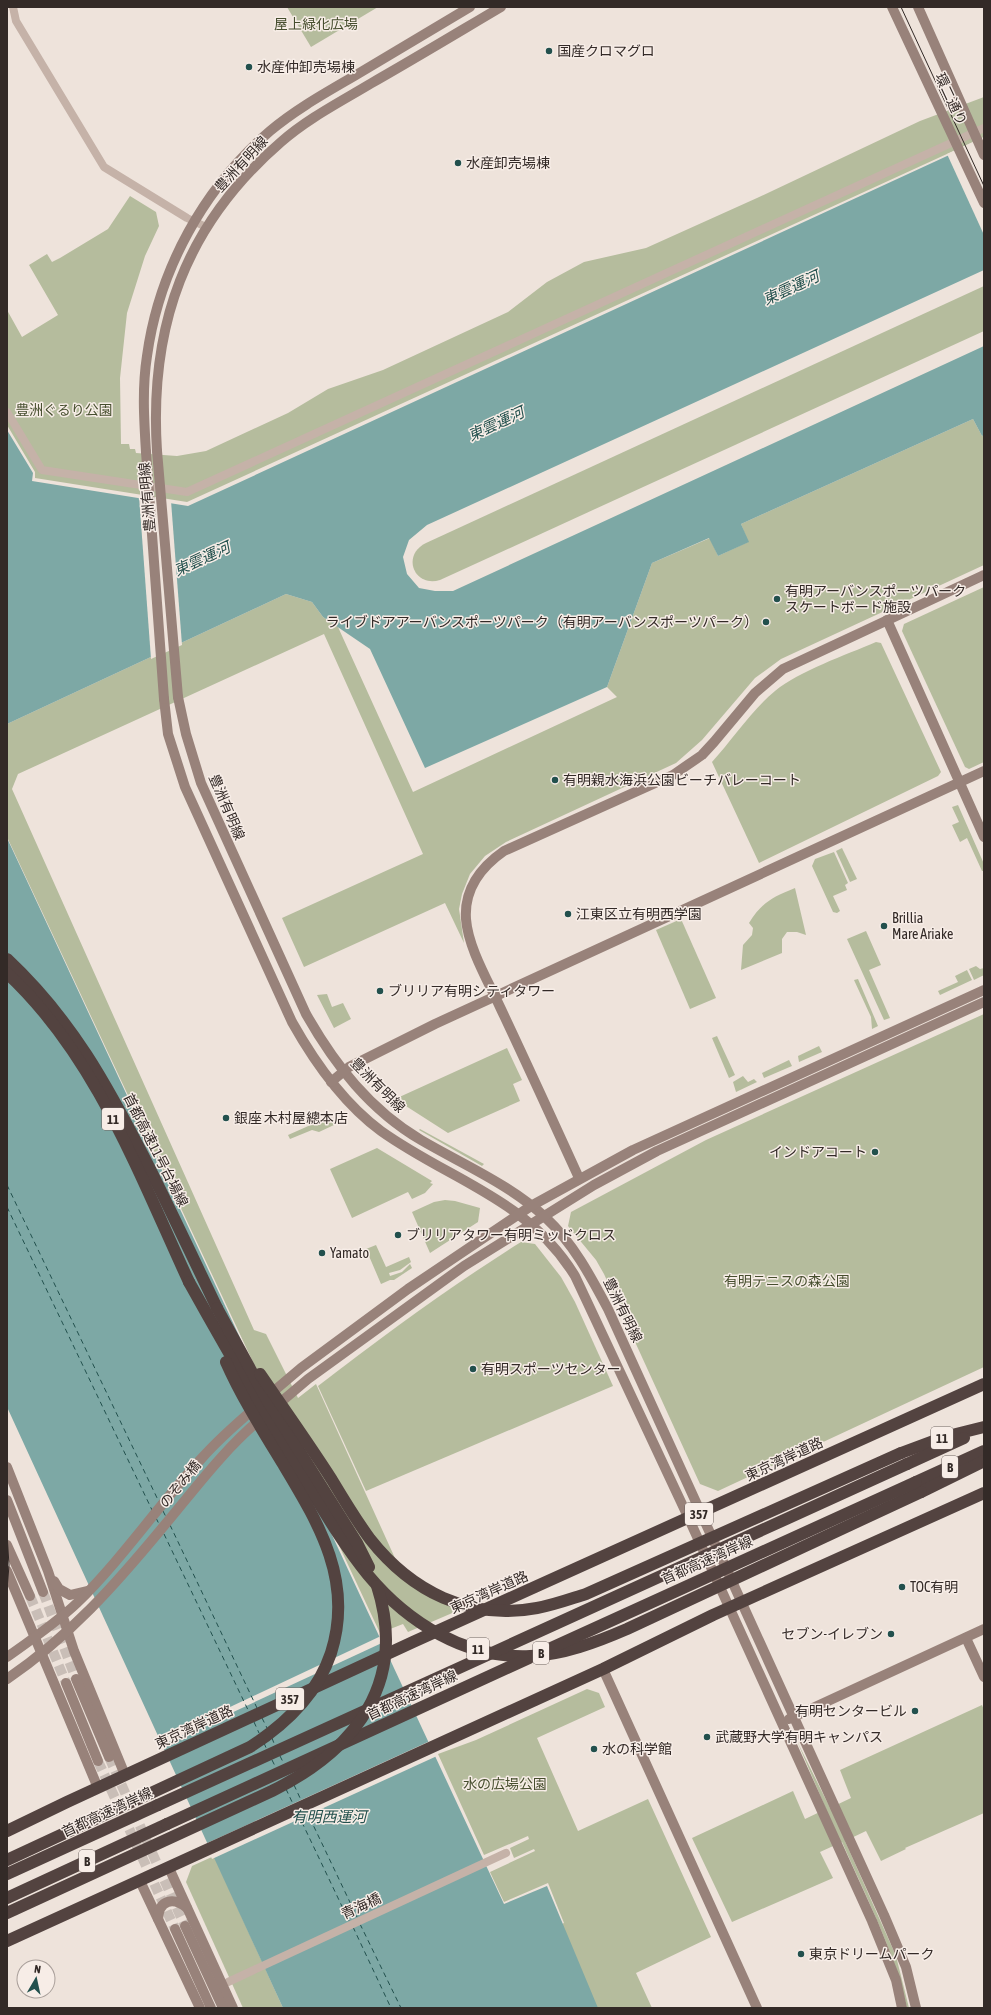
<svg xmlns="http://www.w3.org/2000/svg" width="991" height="2015" viewBox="0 0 991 2015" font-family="'Asap Condensed','Noto Sans JP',sans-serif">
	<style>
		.green { fill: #b5bc9d }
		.water { fill: #7da8a5 }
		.pier { fill: #eee3db }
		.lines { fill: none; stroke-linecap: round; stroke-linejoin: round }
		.ferry { stroke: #22504d; stroke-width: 1; stroke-dasharray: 5 4; stroke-linecap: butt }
		.secondary-tunnel { stroke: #c9beb7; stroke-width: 10; stroke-dasharray: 10 5; stroke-linecap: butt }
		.street { stroke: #c5b2a8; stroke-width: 8 }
		.secondary { stroke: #98827a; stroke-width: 10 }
		.highway { stroke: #534340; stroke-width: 12 }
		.tram { stroke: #332a27; stroke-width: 1 }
		.secondary-bridge { stroke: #98827a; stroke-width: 10 }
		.highway-bridge { stroke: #534340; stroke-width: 12 }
		.poi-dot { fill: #22504d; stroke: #f7ede7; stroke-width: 1.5 }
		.labels { text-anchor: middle; stroke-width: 3; stroke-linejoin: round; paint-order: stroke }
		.shield { fill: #f7ede7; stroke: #6e6461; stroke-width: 1 }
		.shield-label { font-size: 13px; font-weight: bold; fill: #332a27 }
		.park-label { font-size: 14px; fill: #464e2e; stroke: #f7ede7 }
		.poi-label { font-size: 14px; fill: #332a27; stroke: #f7ede7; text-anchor: start }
		.street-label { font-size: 14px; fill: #332a27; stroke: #f7ede7 }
		.water-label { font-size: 15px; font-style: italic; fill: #22504d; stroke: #f7ede7 }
	</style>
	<rect width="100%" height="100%" fill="#eee3db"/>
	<g class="green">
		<polygon points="287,7 378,7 311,47"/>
		<polygon points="984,97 984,137 187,502 35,478 35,472 7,425 7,310 22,337 58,315 29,265 47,254 52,262 60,258 108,229 130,196 156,212 159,226 145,256 127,313 120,378 121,444 129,444 130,449 135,449 136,453 177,456 206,451 288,413 328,389 383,370 508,312 547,282 584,262 646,248 757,198 920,121"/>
		<path d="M984 286V331L440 580C414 588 401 555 426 543Z"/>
		<polygon points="973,419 982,436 984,435 984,565 781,659 755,678 702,740 676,763 506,842 485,856 470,874 462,894 459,909 464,943 445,903 304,967 282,918 423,854 324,634 18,774 12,789 254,1330 266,1334 298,1398 316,1384 404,1578 464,1608 408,1632 403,1624 380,1633 7,837 7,724 286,594 312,602 323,617 338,627 413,792 617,697 607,687 652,563 710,538 718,556 748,542 741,524"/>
		<polygon points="984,587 984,762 969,769 965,767 902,631 904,624"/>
		<path d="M876 642 881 643 941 772 938 776 759 863 712 762C733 739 751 711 775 691 799 671 846 655 876 642Z"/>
		<polygon points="958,805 984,864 984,871 982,871 967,838 960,842 952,825 959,822 952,807"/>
		<polygon points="842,848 857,879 850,882 836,851"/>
		<polygon points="834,852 848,883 845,885 847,890 833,896 840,911 837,913 833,912 812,866 815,859"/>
		<path d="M795 888 806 935 797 932H787L782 939V953L741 970 743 945 752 935 753 928 749 923C762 902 773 897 795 888Z"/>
		<polygon points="681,919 716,998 690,1009 656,930"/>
		<polygon points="866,931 881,965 869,970 890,1018 884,1020 847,939"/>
		<polygon points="976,966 980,969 984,968 984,975 974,980 969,969"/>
		<polygon points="967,970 972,980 940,995 938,991 958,982 955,976"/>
		<polygon points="858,979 878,1026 872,1029 871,1017 854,980"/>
		<polygon points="327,994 332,1007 343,1003 351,1019 334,1028 317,995"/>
		<polygon points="984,1014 984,1367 718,1491 700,1484 604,1274 596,1260 568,1226 571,1212 706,1140"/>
		<polygon points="717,1036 735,1075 729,1078 712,1038"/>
		<polygon points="819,1046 822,1052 799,1062 798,1056"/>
		<polygon points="507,1048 522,1080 513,1084 520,1101 448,1133 395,1099"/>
		<polygon points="789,1060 792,1066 764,1078 762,1073"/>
		<polygon points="743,1076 748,1082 754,1079 757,1082 736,1092 733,1082"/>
		<polygon points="331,1116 334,1125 319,1132 312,1130 290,1139 288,1135"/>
		<polygon points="420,1129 484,1164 482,1166 419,1130"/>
		<polygon points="377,1148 432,1181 430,1183 433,1184 425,1193 412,1199 408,1192 352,1218 330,1169"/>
		<polygon points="445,1200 455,1201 480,1208 478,1222 430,1253 412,1212 434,1202"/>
		<path d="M521 1242 535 1244 561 1277 575 1302 613 1386 366 1491 318 1386C384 1335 451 1286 521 1242Z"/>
		<polygon points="376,1245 386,1267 409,1257 411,1262 400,1270 389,1273 390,1276 402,1272 410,1264 412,1268 394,1280 390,1280 381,1284 366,1249"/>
		<polygon points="587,1689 599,1693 605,1707 537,1738 578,1831 648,1799 711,1937 636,1973 652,2008 383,2008 511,1949 564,1923 548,1883 504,1902 490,1872 535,1851 534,1849 514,1858 510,1848 529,1839 528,1836 484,1855 438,1754 476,1740"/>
		<path d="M982 1705 984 1710V1813L905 1848 906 1849 881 1861 866 1831 845 1841 896 1956 909 2008H907C894 1950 866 1897 842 1842L820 1852 833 1878 732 1922 692 1838 793 1791 805 1819 826 1809 797 1741 830 1808 851 1798 840 1770Z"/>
		<polygon points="214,1856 283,2008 243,2008 186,1882 192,1866"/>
	</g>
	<g class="water">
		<polygon points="984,139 984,270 427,525 409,540 403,557 407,574 419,588 435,591 453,591 984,346 984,435 982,436 973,419 741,524 749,542 718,556 709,538 652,563 607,687 425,768 370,649 323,617 312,602 286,594 7,724 7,430 33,473 32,481 188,506"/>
		<polygon points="7,838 504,1904 547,1886 598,2008 283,2008 7,1407"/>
	</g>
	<g class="pier">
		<polygon points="984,137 984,235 947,154"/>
		<polygon points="139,496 171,501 182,645 151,659"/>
		<polygon points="381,1636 384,1642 160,1746 158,1741"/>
		<polygon points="430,1741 437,1756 212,1859 205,1844"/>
	</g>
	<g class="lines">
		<g class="ferry">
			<polyline points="7,1185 159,1502"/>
			<polyline points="7,1207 152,1510"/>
			<polyline points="163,1511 166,1517"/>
			<polyline points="156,1518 159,1524"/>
			<polyline points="170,1525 257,1708"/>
			<polyline points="164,1534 249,1712"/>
			<polyline points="262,1718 267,1728"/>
			<polyline points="254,1722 259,1733"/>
			<polyline points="272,1738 275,1746"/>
			<polyline points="264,1743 267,1750"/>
			<polyline points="280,1756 284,1764"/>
			<polyline points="272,1760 276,1768"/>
			<polyline points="294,1785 301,1800"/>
			<polyline points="286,1789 293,1804"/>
			<polyline points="306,1810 357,1917"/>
			<polyline points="298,1814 349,1921"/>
			<polyline points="360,1924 401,2008"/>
			<polyline points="353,1927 391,2008"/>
		</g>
		<g class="secondary-tunnel">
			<polyline points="43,1592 76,1679"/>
			<polyline points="30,1596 66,1683"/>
			<polyline points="109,1757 185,1926"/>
			<polyline points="98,1761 175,1929"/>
		</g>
		<g class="street">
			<polyline points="13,7 16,21 104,167 187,218 206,227"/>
			<polyline points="7,412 42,470 187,492 984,128"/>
			<polyline points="228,1982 506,1853"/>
		</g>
		<g class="secondary">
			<path d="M157 451C149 326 185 225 281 142 307 119 340 102 370 84 414 59 457 33 501 7"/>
			<path d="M146 452C144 420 142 388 147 356 159 269 204 188 270 131 296 109 327 92 356 75 394 52 432 30 470 7"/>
			<polyline points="887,620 984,837"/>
			<path d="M178 697 186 734 201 783 306 1014C335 1065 370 1110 421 1140 462 1164 509 1184 545 1217 573 1243 590 1275 608 1309L884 1915 906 1967 916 2008"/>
			<path d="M164 699 168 734 185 787 292 1022C315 1063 343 1103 381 1131 451 1181 527 1198 575 1276L689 1519 872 1921 896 1980 902 2008"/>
			<polyline points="331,1082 349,1067 435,1024 984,771"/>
			<path d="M579 1178C553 1121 527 1064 500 1007 488 981 468 947 466 919 464 889 481 867 504 851L673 775 702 755 714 742 755 693 783 669 984 575"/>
			<polyline points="268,1396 301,1368 408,1289 531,1206 633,1150 984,990"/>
			<polyline points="275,1407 308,1379 464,1266 594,1185 657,1151 984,1002"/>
			<polyline points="7,1467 48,1571 74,1651 125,1775"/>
			<polyline points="7,1500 43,1592"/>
			<polyline points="7,1545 30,1596"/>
			<polyline points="7,1571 98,1788"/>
			<polyline points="54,1581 59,1589 70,1595 87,1591"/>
			<polyline points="966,1638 984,1677"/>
			<path d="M7 1657C31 1640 56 1623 77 1603 122 1559 158 1506 201 1459 218 1440 236 1424 256 1407"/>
			<polyline points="603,1669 757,2008"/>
			<path d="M7 1679C70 1636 115 1585 163 1527 195 1489 224 1449 263 1417"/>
			<polyline points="76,1679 109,1757"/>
			<polyline points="66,1683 98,1761"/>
			<polyline points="789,1719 984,1629"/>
			<polyline points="169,1868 233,2008"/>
			<polyline points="140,1881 200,2008"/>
			<path d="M158 1919C159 1899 174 1897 187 1908"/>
			<polyline points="185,1926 223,2008"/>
			<polyline points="175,1929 211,2008"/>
		</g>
		<g class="highway">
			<path d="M7 959C72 1020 107 1085 147 1163 171 1211 194 1260 217 1308"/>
			<path d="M7 973C96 1056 139 1174 189 1282"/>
			<polyline points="901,1453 944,1437 984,1427"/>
			<polyline points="907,1464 964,1438"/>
			<polyline points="916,1482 984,1451"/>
			<polyline points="921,1492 984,1461"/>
			<polyline points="7,1831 67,1802 413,1642 984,1384"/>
			<polyline points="7,1874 158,1805"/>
			<polyline points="7,1898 167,1824"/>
			<polyline points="7,1941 603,1669 713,1615 984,1493"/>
		</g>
		<g class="tram">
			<polyline points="901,7 984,186"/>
			<polyline points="7,1534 9,1565 7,1590"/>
		</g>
		<g class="secondary-bridge">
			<polyline points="892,7 984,203"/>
			<polyline points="918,7 984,155"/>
			<polyline points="157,451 178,697"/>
			<polyline points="146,452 164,699"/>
		</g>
		<g class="highway-bridge">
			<path d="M189 1282C224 1345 260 1407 298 1469 320 1504 341 1542 368 1575 408 1623 466 1659 530 1656 563 1655 597 1642 627 1629L921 1492"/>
			<polyline points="217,1308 266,1398 357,1543 369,1567"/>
			<path d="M260 1374C284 1409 309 1444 332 1480 344 1500 356 1520 370 1539 411 1591 469 1621 537 1608 554 1605 570 1599 586 1594L901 1453"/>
			<polyline points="549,1649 916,1482"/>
			<polyline points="158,1805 907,1464"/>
			<polyline points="167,1824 529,1658"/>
			<path d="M7 1860 250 1747C286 1724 317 1695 331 1653 354 1581 319 1524 283 1464 263 1431 242 1398 226 1362"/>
			<path d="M7 1913 272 1791C355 1750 408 1683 377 1586"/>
		</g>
	</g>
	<g class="poi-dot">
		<circle cx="549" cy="51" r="4"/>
		<circle cx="249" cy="67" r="4"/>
		<circle cx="458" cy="163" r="4"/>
		<circle cx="777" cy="599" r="4"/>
		<circle cx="766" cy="622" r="4"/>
		<circle cx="555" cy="780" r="4"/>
		<circle cx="568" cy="914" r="4"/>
		<circle cx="884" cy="926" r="4"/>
		<circle cx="380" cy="991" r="4"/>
		<circle cx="226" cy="1118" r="4"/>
		<circle cx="875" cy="1152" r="4"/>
		<circle cx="398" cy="1235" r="4"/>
		<circle cx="322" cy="1253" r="4"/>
		<circle cx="473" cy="1369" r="4"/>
		<circle cx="902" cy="1587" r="4"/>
		<circle cx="891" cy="1634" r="4"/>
		<circle cx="915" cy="1711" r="4"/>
		<circle cx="707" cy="1737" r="4"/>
		<circle cx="594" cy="1749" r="4"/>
		<circle cx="801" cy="1954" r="4"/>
	</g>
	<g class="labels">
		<g class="shield">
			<rect x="102" y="1108" width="22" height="22" rx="3"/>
			<rect x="931" y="1427" width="22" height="22" rx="3"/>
			<rect x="942" y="1456" width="16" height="22" rx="3"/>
			<rect x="685" y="1503" width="28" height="22" rx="3"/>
			<rect x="467" y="1638" width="22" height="22" rx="3"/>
			<rect x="533" y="1642" width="16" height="22" rx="3"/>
			<rect x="276" y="1688" width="28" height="22" rx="3"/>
			<rect x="79" y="1850" width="16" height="22" rx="3"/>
		</g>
		<g class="shield-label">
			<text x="113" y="1124">11</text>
			<text x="942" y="1443">11</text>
			<text x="950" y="1472">B</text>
			<text x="699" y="1519">357</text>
			<text x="478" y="1654">11</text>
			<text x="541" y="1658">B</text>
			<text x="290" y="1704">357</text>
			<text x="87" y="1866">B</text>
		</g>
		<g class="park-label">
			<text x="316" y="29">屋上緑化広場</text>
			<text x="64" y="415">豊洲ぐるり公園</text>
			<text x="787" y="1286">有明テニスの森公園</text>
			<text x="505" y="1789">水の広場公園</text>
		</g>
		<g class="poi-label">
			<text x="557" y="56">国産クロマグロ</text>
			<text x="257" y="72">水産仲卸売場棟</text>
			<text x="466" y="168">水産卸売場棟</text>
			<text x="785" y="596">有明アーバンスポーツパーク<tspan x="785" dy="16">スケートボード施設</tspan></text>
			<text x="758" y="627" text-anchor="end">ライブドアアーバンスポーツパーク（有明アーバンスポーツパーク）</text>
			<text x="563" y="785">有明親水海浜公園ビーチバレーコート</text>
			<text x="576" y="919">江東区立有明西学園</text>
			<text x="892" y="923">Brillia<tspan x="892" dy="16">Mare Ariake</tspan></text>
			<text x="388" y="996">ブリリア有明シティタワー</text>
			<text x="234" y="1123">銀座 木村屋總本店</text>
			<text x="867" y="1157" text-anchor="end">インドアコート</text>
			<text x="406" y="1240">ブリリアタワー有明ミッドクロス</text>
			<text x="330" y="1258">Yamato</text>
			<text x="481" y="1374">有明スポーツセンター</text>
			<text x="910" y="1592">TOC有明</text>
			<text x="883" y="1639" text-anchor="end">セブン-イレブン</text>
			<text x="907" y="1716" text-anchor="end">有明センタービル</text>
			<text x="715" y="1742">武蔵野大学有明キャンパス</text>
			<text x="602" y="1754">水の科学館</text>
			<text x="809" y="1959">東京ドリームパーク</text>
		</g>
		<g class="street-label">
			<text transform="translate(951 99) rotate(65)" y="5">環二通り</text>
			<text transform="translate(241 164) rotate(-47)" y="5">豊洲有明線</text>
			<text transform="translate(147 497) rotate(-95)" y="5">豊洲有明線</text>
			<text transform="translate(227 807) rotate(67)" y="5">豊洲有明線</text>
			<text transform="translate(378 1085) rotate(45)" y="5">豊洲有明線</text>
			<text transform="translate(156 1150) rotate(63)" y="5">首都高速11号台場線</text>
			<text transform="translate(623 1310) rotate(64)" y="5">豊洲有明線</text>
			<text transform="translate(784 1459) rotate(-25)" y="5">東京湾岸道路</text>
			<text transform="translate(180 1484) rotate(-51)" y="5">のぞみ橋</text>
			<text transform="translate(707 1560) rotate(-24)" y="5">首都高速湾岸線</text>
			<text transform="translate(489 1592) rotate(-24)" y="5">東京湾岸道路</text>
			<text transform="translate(412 1695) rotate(-25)" y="5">首都高速湾岸線</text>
			<text transform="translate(194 1727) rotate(-25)" y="5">東京湾岸道路</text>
			<text transform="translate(107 1812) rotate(-25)" y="5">首都高速湾岸線</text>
			<text transform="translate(361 1906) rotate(-25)" y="5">青海橋</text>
		</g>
		<g class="water-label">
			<text transform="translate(791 288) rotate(-25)" y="5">東雲運河</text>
			<text transform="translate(496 424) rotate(-25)" y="5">東雲運河</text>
			<text transform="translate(202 559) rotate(-25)" y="5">東雲運河</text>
			<text x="329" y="1822">有明西運河</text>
		</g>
	</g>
	<rect width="991" height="2015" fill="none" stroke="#332a27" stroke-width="16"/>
	<g transform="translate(36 1979) rotate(9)"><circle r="19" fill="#f7ede7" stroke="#a99f9a"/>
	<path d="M0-3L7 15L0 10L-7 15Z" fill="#22504d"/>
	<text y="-6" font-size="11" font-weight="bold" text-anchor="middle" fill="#332a27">N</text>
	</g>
</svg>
